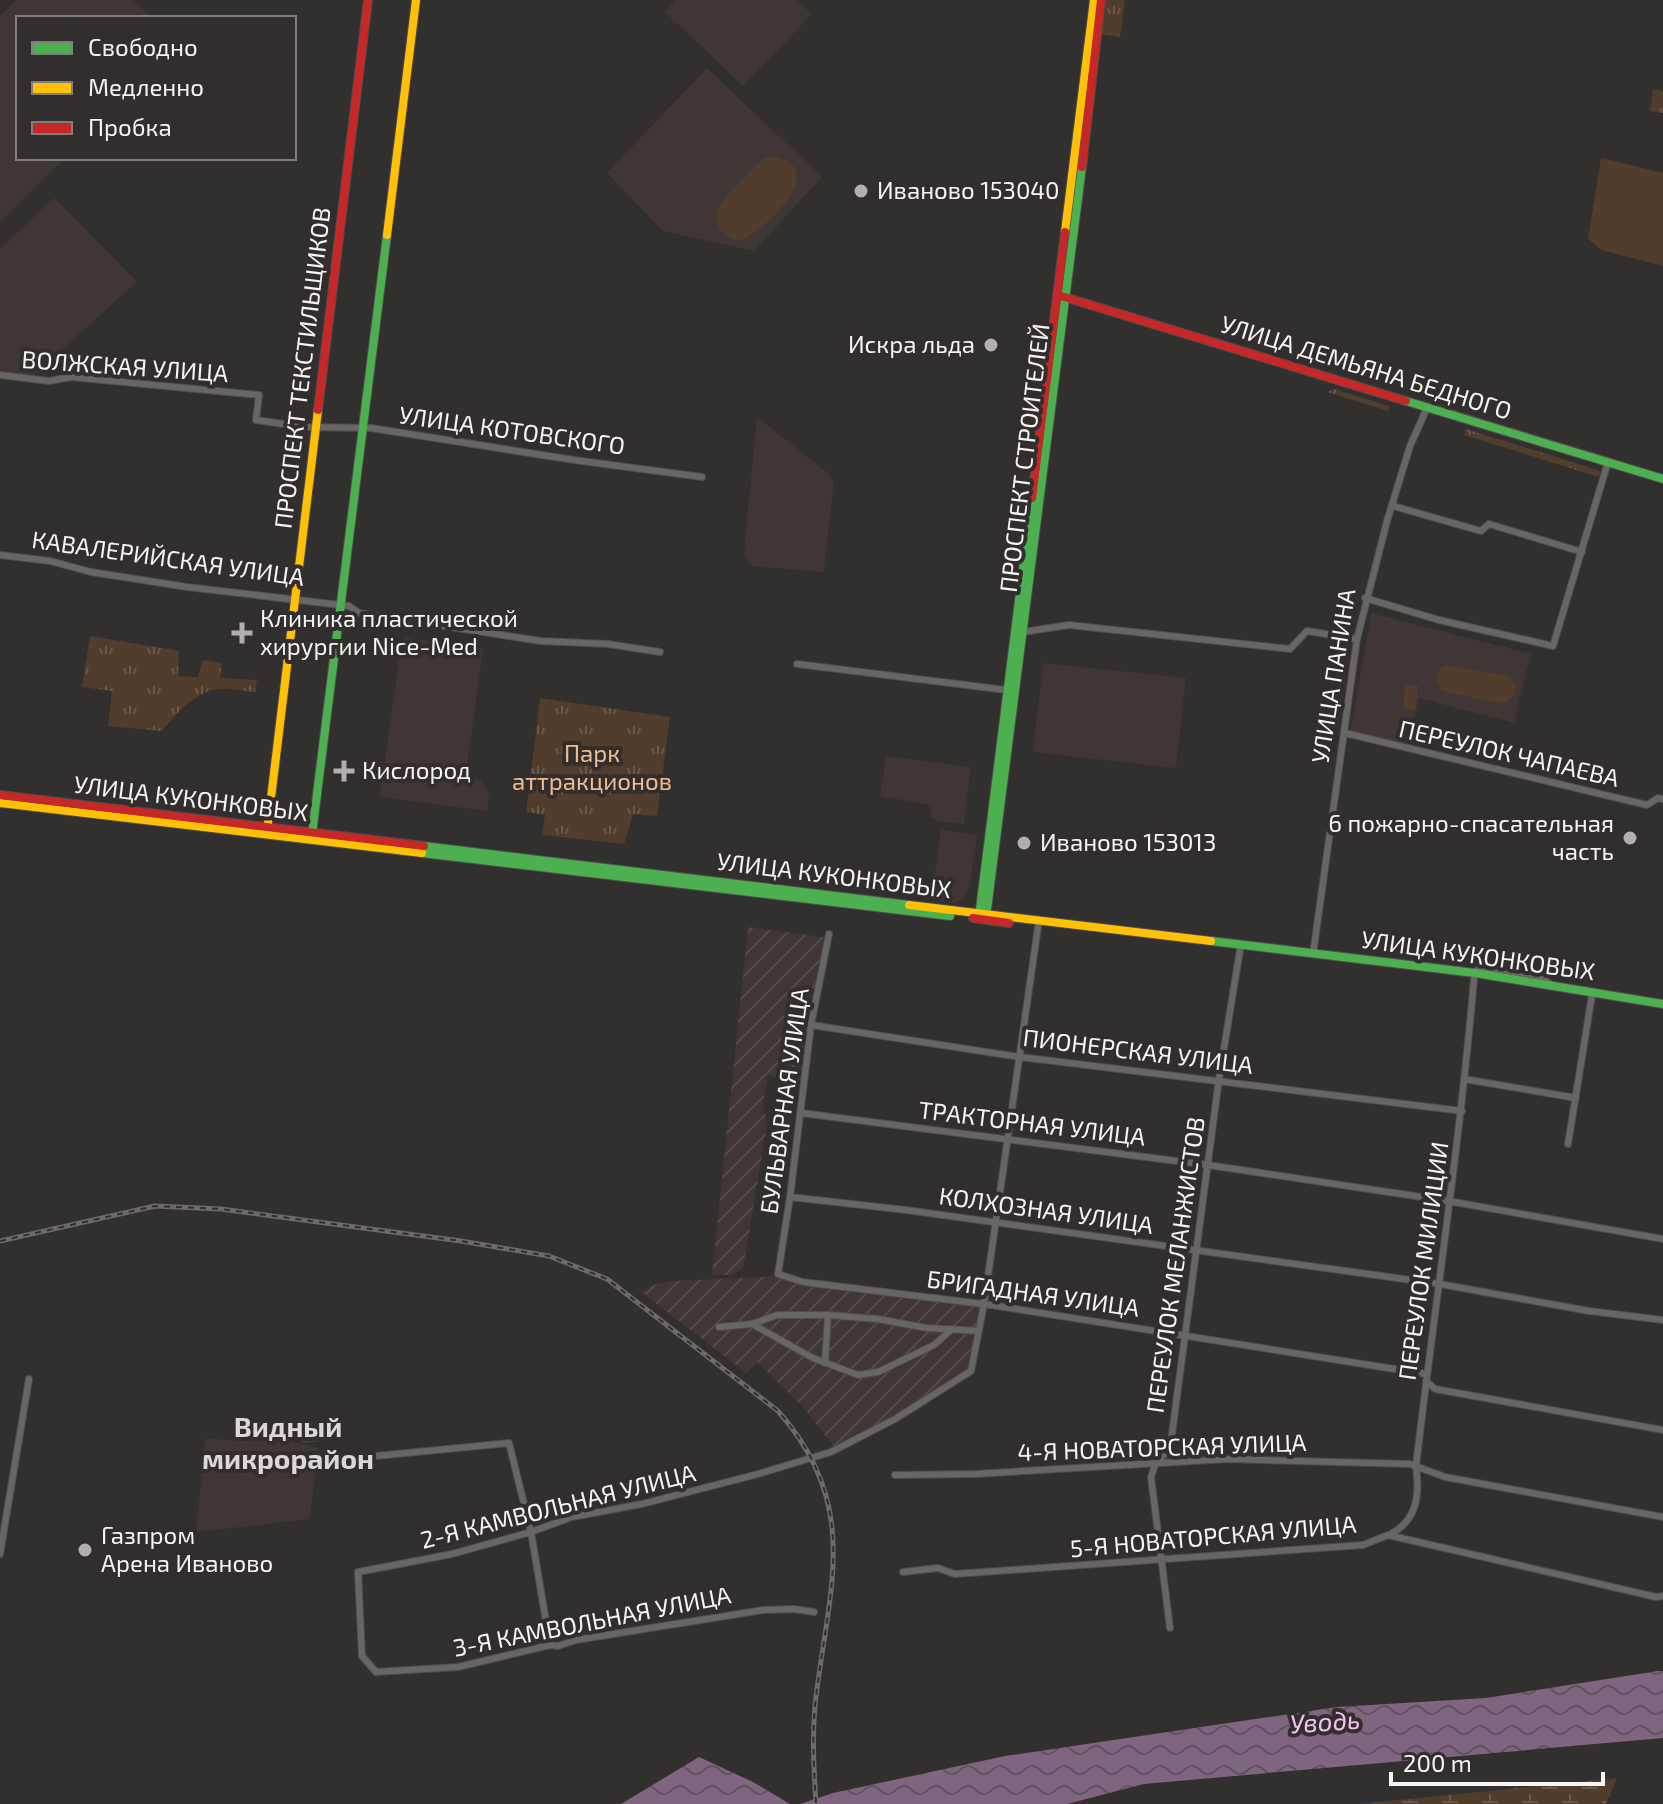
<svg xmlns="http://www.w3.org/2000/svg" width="1663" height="1804" viewBox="0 0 1663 1804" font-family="'Exo 2',sans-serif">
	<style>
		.built { fill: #413636 }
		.industrial { fill: url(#industrial-furrows) }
		.grass { fill: url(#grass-tufts) }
		.wetland { fill: url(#wetland-marsh) }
		.pitch { fill: #503d2c }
		.water { fill: url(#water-waves) }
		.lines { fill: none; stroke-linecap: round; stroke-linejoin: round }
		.street-casing { stroke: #4e4c4c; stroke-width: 8 }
		.fast-casing { stroke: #4e4c4c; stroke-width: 10 }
		.slow-casing { stroke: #4e4c4c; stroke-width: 10 }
		.jam-casing { stroke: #4e4c4c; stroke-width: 10 }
		.street { stroke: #686565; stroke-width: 6 }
		.fast { stroke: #4caf50; stroke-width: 8 }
		.slow { stroke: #ffc107; stroke-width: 8 }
		.jam { stroke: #c62828; stroke-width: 8 }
		.rail-casing { stroke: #6d6a6a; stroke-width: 5 }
		.rail { stroke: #332e2e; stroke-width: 2; stroke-dasharray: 6; stroke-linecap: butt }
		.poi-dot { fill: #b2afaf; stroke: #332e2e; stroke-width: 3 }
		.labels { text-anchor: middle; stroke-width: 8; stroke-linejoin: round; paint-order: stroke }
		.poi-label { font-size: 24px; fill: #f7f4f4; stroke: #332e2e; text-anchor: start }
		.street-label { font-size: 24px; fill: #f7f4f4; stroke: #332e2e }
		.park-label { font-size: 24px; fill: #f1bc8d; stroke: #332e2e }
		.water-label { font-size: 26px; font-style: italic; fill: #f3c2f4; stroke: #332e2e }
		.quarter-label { font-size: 28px; font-weight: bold; fill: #ded7d7; stroke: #332e2e }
	</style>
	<defs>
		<pattern id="industrial-furrows" width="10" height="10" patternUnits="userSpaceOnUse" patternTransform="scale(2)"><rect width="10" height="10" fill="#413636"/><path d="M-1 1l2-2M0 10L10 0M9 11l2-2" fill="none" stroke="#544a4a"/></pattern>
		<pattern id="grass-tufts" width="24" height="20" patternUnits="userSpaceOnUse" patternTransform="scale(2)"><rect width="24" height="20" fill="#503d2c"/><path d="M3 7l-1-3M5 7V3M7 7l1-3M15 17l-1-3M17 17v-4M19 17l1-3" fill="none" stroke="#6a5a4b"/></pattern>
		<pattern id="wetland-marsh" width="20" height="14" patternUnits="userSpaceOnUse" patternTransform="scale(2)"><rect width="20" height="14" fill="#503d2c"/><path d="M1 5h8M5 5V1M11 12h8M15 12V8" fill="none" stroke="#6a5a4b"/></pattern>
		<pattern id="water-waves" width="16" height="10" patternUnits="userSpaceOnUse" patternTransform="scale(2)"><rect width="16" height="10" fill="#7f6580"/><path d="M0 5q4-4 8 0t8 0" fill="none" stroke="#5f545f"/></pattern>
	</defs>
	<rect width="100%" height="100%" fill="#322f2f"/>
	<g class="built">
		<polygon points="16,0 133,0 152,18 18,18 18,158 64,158 0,222 0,16"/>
		<polygon points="676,0 797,0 812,14 743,86 665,12"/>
		<polygon points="707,68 822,177 754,251 663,231 607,173"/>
		<polygon points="55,198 137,282 32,376 0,372 0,249"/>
		<polygon points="757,417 828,473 834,482 824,571 821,572 752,566 746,559 744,552"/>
		<polygon points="1371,613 1531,654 1514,723 1419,698 1407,745 1351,730"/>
		<polygon points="402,637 483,649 466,774 482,781 489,795 487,811 380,797"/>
		<polygon points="1043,663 1186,678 1176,768 1033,752"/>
		<polygon points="886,756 971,767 964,824 936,821 937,818 931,817 932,805 880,796"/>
		<polygon points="941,830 977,835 970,886 963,898 954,903 931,899"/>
		<polygon points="205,1439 290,1441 318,1448 310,1519 196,1532"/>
	</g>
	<g class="industrial">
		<polygon points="748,927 824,937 816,985 811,993 802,1080 767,1076 763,1105 767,1124 743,1269 731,1275 712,1275"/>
		<polygon points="777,1276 981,1308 969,1370 909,1409 834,1447 803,1407 757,1362 746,1373 640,1291 652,1285 674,1281"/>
	</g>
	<g class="grass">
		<polygon points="1105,0 1125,0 1120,37 1100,34"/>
		<polygon points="1653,89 1663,91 1663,113 1650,111"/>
		<polygon points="1334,389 1389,406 1388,411 1327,392"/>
		<polygon points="1428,402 1625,462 1623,468 1431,407"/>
		<polygon points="1466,429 1601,471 1599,477 1464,435"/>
		<path d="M90 636 179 651 178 676 198 677 203 660 222 663 220 678 257 680 255 692C243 691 228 687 217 689 194 693 176 714 162 731L108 726 112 691 82 687Z"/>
		<polygon points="540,698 670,717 657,816 633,814 624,844 542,835 545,815 526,812"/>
		<polygon points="322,1424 324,1441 302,1443 300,1437 289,1440 286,1429 297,1426 299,1431"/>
	</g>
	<polygon class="wetland" points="1617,1778 1606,1804 1359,1804"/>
	<g class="pitch">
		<path d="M776 157C834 170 754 241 738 240 732 239 726 236 722 232 717 225 715 216 718 209 722 199 755 164 764 159 769 157 771 157 776 157Z"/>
		<polygon points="1601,158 1663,173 1663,266 1601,250 1588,239"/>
		<polygon points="1446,665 1509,676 1515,684 1515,694 1504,704 1447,692 1441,690 1436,679 1440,668"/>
		<polygon points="1405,685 1418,686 1415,711 1403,709"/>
	</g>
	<g class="water">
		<polygon points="1658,1671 1663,1671 1663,1738 1144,1784 1067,1804 800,1804 833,1793 1005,1756 1337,1707 1486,1698"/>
		<polygon points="699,1757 753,1782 790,1804 621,1804"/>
	</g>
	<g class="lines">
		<g class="street-casing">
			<g id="street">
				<polyline points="0,375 49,381 71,377 259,395 256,420 304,427 371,428 574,460 702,477"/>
				<polyline points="1393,506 1481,531 1489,524 1582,552"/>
				<polyline points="0,555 50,561 91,572 187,587 349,606 359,613 541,641 608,644 660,652"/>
				<polyline points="1365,598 1439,620 1553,646 1608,462"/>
				<polyline points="1023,632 1069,625 1290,649 1307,631 1357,639"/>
				<polyline points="797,664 1006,690"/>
				<polyline points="1345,733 1647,805 1658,798 1663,799"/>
				<polyline points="829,934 811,1025 790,1197 778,1274 803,1282 991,1305 1426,1374"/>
				<polyline points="1313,954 1357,639 1387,521 1410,446 1427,408"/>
				<polyline points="1475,973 1480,967 1539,976 1550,984"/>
				<polyline points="811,1025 1020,1057 1462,1111"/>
				<polyline points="1464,1079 1576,1098"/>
				<polyline points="801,1113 1208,1165 1448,1201 1663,1239"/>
				<polyline points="1568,1144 1592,995"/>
				<polyline points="790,1197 906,1210 1440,1284 1589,1311 1663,1320"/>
				<polyline points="752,1324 813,1358 858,1375 878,1372 934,1345 952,1329"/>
				<polyline points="719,1327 752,1324 777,1315 828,1315 878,1319 927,1328 979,1331"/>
				<polyline points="825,1363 828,1315"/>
				<polyline points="1426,1381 1435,1389 1663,1430"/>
				<polyline points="345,1459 509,1443 531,1532 550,1645"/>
				<polyline points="895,1475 975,1474 1228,1459 1410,1464 1445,1477 1663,1517"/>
				<path d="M1389 1535C1417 1521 1420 1496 1416 1466 1435 1304 1460 1142 1474 979"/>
				<polyline points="0,1554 29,1379"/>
				<polyline points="903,1572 938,1568 955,1574 1363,1545 1388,1535 1656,1597 1663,1596"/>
				<polyline points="814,1612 794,1609 763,1610 576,1640 558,1646 550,1645 458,1667 376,1672 362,1656 358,1572 452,1554 531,1532 572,1517 642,1504 758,1474 831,1452 895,1419 971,1371 984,1304 1039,920"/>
				<polyline points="1170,1628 1151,1477 1156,1462 1170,1449 1219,1079 1240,950"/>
			</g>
		</g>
		<g class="fast-casing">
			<g id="fast">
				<polyline points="1406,401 1663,479"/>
				<polyline points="312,834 387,235"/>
				<polyline points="424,846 909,905"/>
				<polyline points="422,853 950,916"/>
				<polyline points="979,917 1032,498"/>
				<polyline points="986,917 1082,167"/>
				<polyline points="1211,941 1475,973 1663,1004"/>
			</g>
		</g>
		<g class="slow-casing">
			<g id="slow">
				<polyline points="1065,232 1094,0"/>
				<polyline points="387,235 416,0"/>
				<polyline points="0,803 422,853"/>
				<polyline points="267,831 318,410"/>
				<polyline points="909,905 1211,941"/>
			</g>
		</g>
		<g class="jam-casing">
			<g id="jam">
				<polyline points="1082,167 1101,0"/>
				<polyline points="1061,296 1406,401"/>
				<polyline points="318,410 368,0"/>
				<polyline points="1032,498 1065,232"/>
				<polyline points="0,795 424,846"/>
				<polyline points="973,918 1009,923"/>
			</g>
		</g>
		<use href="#street" class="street"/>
		<use href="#fast" class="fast"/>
		<use href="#slow" class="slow"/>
		<use href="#jam" class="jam"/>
		<g class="rail-casing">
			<path id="rail" d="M0 1241 155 1206 221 1209 461 1241 549 1256 607 1279 778 1411C864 1508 827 1593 815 1706 812 1739 814 1771 816 1804"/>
		</g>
		<use href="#rail" class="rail"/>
	</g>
	<g class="poi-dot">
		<circle cx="861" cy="191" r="8"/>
		<circle cx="991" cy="345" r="8"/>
		<path d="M238 621h8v8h8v8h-8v8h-8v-8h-8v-8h8z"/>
		<path d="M340 759h8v8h8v8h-8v8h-8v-8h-8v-8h8z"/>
		<circle cx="1630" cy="838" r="8"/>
		<circle cx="1024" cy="843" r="8"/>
		<circle cx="85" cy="1550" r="8"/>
	</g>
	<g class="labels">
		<g class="poi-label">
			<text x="877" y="199">Иваново 153040</text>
			<text x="975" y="353" text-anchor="end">Искра льда</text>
			<text x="260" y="627">Клиника пластической<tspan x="260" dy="28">хирургии Nice-Med</tspan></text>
			<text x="362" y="779">Кислород</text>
			<text x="1614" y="832" text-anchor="end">6 пожарно-спасательная<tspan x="1614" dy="28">часть</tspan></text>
			<text x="1040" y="851">Иваново 153013</text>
			<text x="101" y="1544">Газпром<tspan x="101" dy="28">Арена Иваново</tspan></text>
		</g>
		<g class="street-label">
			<text transform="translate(125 367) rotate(4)" y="8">ВОЛЖСКАЯ УЛИЦА</text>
			<text transform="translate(303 368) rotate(-83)" y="8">ПРОСПЕКТ ТЕКСТИЛЬЩИКОВ</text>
			<text transform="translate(1366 368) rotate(17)" y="8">УЛИЦА ДЕМЬЯНА БЕДНОГО</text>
			<text transform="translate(512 431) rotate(8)" y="8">УЛИЦА КОТОВСКОГО</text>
			<text transform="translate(1025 458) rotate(-83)" y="8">ПРОСПЕКТ СТРОИТЕЛЕЙ</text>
			<text transform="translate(168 559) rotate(8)" y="8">КАВАЛЕРИЙСКАЯ УЛИЦА</text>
			<text transform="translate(1334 676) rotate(-81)" y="8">УЛИЦА ПАНИНА</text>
			<text transform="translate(1509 754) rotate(13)" y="8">ПЕРЕУЛОК ЧАПАЕВА</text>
			<text transform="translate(191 799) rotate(7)" y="8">УЛИЦА КУКОНКОВЫХ</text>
			<text transform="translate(834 876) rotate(7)" y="8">УЛИЦА КУКОНКОВЫХ</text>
			<text transform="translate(1478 956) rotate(8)" y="8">УЛИЦА КУКОНКОВЫХ</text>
			<text transform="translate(1138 1052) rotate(7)" y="8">ПИОНЕРСКАЯ УЛИЦА</text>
			<text transform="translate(785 1101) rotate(-82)" y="8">БУЛЬВАРНАЯ УЛИЦА</text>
			<text transform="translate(1032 1124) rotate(7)" y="8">ТРАКТОРНАЯ УЛИЦА</text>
			<text transform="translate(1046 1211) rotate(8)" y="8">КОЛХОЗНАЯ УЛИЦА</text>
			<text transform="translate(1424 1261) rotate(-82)" y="8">ПЕРЕУЛОК МИЛИЦИИ</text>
			<text transform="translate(1176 1265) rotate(-82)" y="8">ПЕРЕУЛОК МЕЛАНЖИСТОВ</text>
			<text transform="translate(1033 1294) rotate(8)" y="8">БРИГАДНАЯ УЛИЦА</text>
			<text transform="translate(1162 1448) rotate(-2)" y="8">4-Я НОВАТОРСКАЯ УЛИЦА</text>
			<text transform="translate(558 1507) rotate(-14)" y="8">2-Я КАМВОЛЬНАЯ УЛИЦА</text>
			<text transform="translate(1213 1537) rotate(-5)" y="8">5-Я НОВАТОРСКАЯ УЛИЦА</text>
			<text transform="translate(592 1622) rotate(-11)" y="8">3-Я КАМВОЛЬНАЯ УЛИЦА</text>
		</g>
		<g class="park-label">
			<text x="592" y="762">Парк<tspan x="592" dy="28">аттракционов</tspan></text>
		</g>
		<g class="water-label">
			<text transform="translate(1325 1722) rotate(-4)" y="9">Уводь</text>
		</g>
		<g class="quarter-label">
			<text x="288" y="1437">Видный<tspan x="288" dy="32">микрорайон</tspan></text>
		</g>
	</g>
	<rect x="16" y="16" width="280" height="144" fill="#332e2e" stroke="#817d7d" stroke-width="2"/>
	<rect x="32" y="42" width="40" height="12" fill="#4caf50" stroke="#817d7d" stroke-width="2"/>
	<text x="88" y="56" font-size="24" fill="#f7f4f4">Свободно</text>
	<rect x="32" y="82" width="40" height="12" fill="#ffc107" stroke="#817d7d" stroke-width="2"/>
	<text x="88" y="96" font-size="24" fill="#f7f4f4">Медленно</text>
	<rect x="32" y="122" width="40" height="12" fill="#c62828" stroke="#817d7d" stroke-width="2"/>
	<text x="88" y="136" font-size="24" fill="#f7f4f4">Пробка</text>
	<path d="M1391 1772v12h212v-12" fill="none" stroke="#f7f4f4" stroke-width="4"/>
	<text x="1403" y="1772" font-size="24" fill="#f7f4f4" stroke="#332e2e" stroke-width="6" paint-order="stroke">200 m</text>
</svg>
